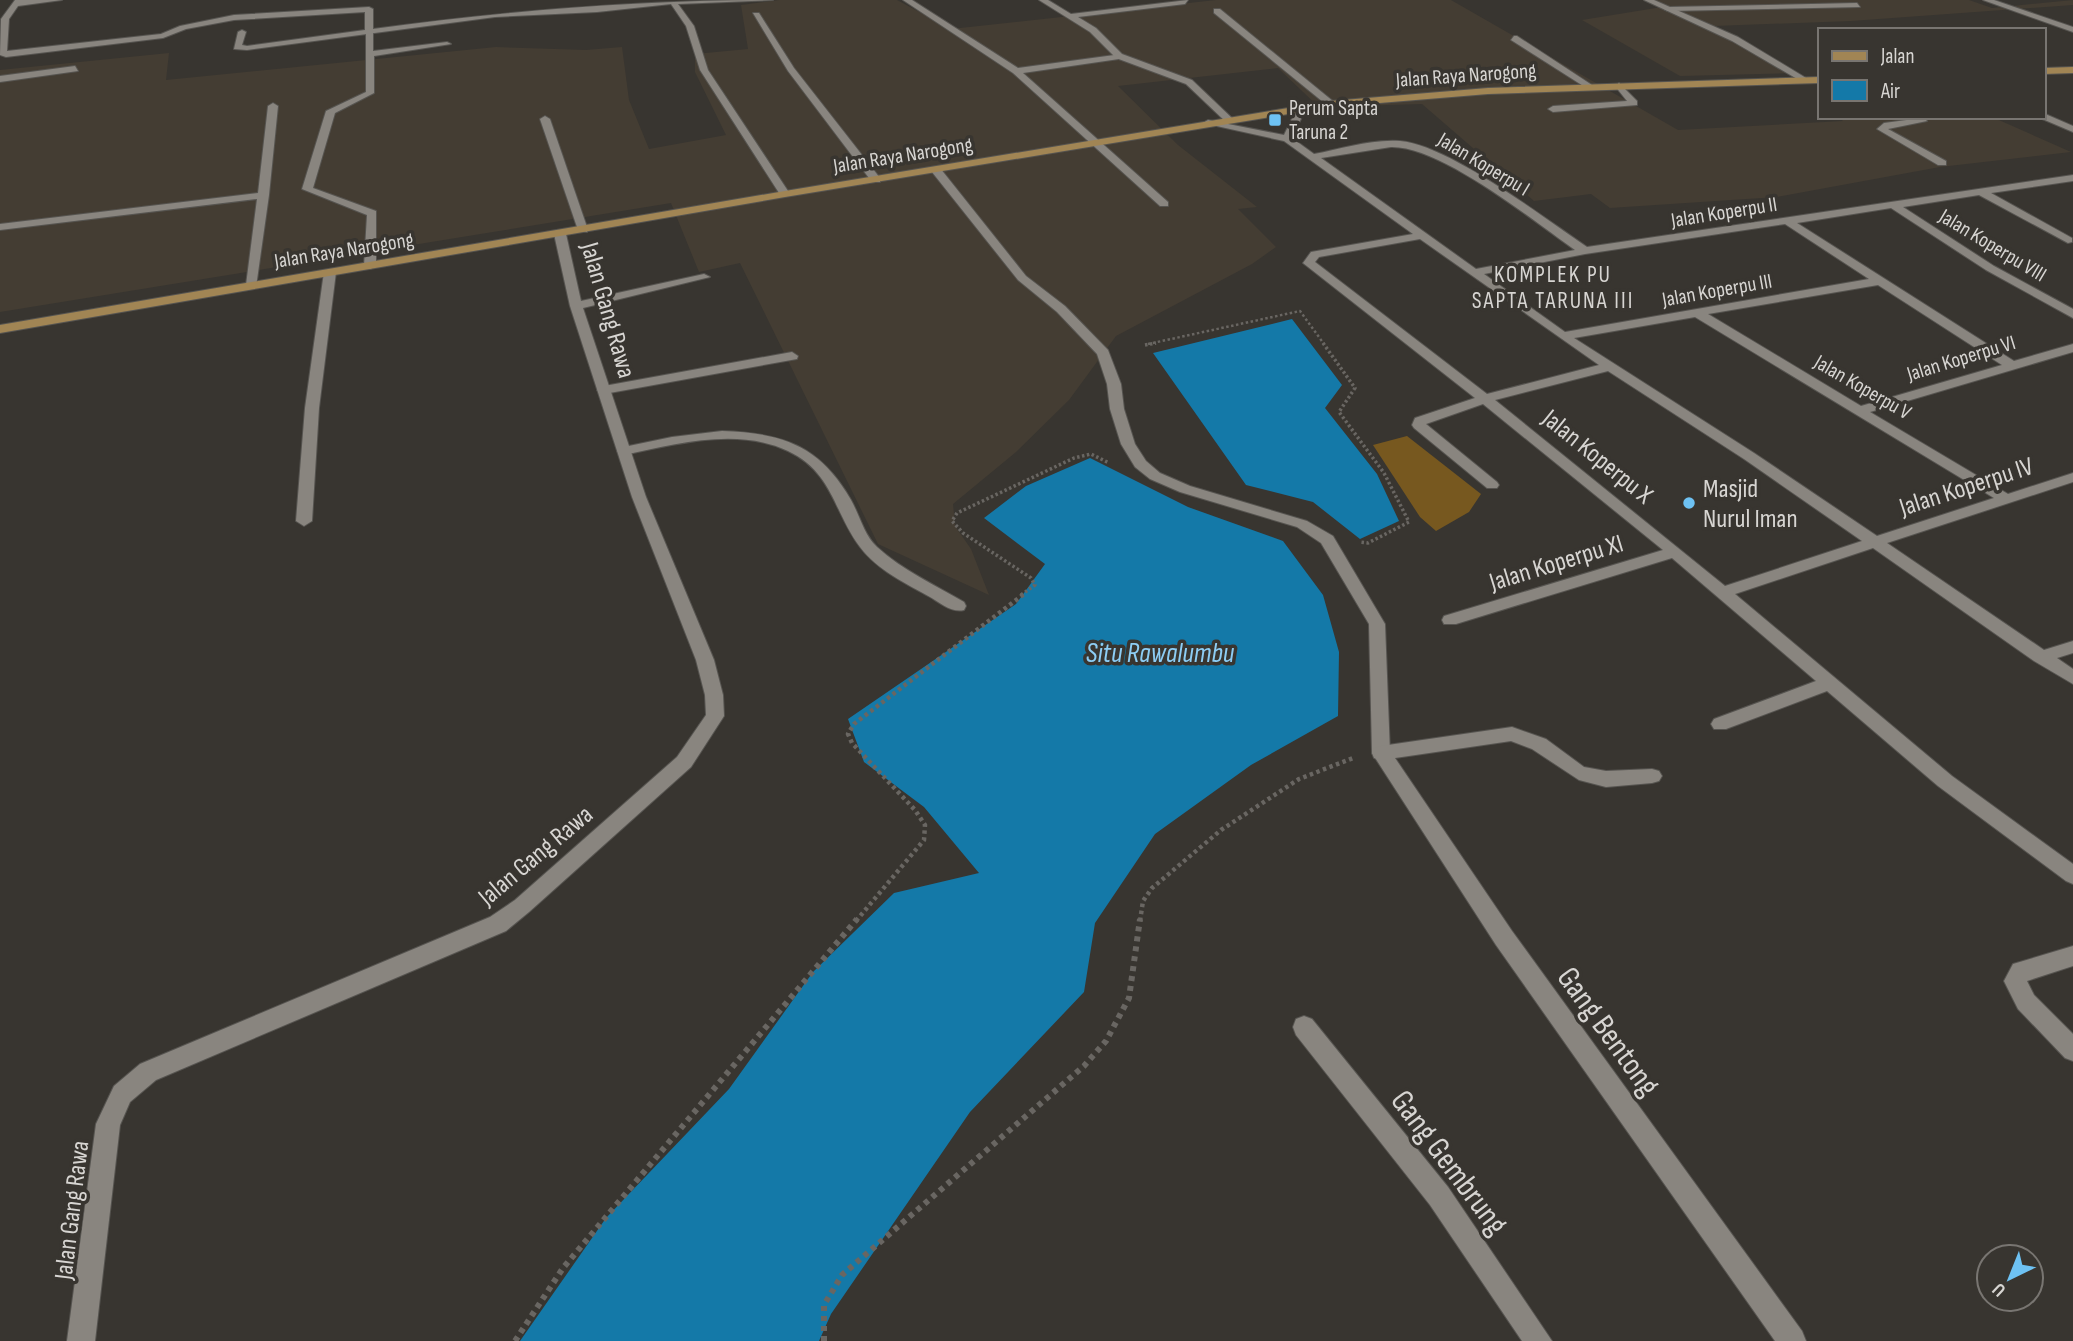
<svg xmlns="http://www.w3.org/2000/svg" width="2073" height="1341" viewBox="0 0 2073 1341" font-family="'Sofia Sans Condensed',sans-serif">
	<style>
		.built { fill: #443d33 }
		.green { fill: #77581f }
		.water { fill: #1479a8 }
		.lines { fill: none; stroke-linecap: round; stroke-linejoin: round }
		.lane-casing { stroke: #565450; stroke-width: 2 }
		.street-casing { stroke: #565450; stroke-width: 2 }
		.secondary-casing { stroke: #565450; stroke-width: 2 }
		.primary-casing { stroke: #565450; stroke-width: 2 }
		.path-far3 { stroke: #696662; stroke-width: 2.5; stroke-dasharray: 2.5 2.5; stroke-linecap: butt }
		.path-far2 { stroke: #696662; stroke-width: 3.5; stroke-dasharray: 2.5 2.5; stroke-linecap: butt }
		.path-far1 { stroke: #696662; stroke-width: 4.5; stroke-dasharray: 3.5 3.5; stroke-linecap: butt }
		.path { stroke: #696662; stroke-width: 6; stroke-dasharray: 5 5; stroke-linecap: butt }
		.lane { fill: #89857f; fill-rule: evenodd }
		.street { fill: #89857f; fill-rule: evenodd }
		.secondary { fill: #89857f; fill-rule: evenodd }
		.primary { fill: #a18554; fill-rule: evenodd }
		.poi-dot { fill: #6ec2f3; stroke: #383530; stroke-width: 2.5 }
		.labels { text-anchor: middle; stroke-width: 7; stroke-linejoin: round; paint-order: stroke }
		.far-street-label { font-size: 21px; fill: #d7d5d2; stroke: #383530 }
		.far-poi-label { font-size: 21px; fill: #d7d5d2; stroke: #383530; text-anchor: start }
		.far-neighbourhood-label { font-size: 23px; letter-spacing: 2px; fill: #d7d5d2; stroke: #383530 }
		.street-label { font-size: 26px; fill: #d7d5d2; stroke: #383530 }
		.poi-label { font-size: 26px; fill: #d7d5d2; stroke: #383530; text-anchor: start }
		.water-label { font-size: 28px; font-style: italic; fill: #8dcdf4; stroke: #383530 }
		.near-street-label { font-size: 32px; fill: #d7d5d2; stroke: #383530 }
	</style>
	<rect width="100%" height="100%" fill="#383530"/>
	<g class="built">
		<polygon points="779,0 897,0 951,29 1216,0 1451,0 1678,130 1843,121 1837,117 1992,117 2071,152 1940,167 1777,197 1610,208 1591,194 1534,201 1422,104 1354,106 1324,112 1278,68 1118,86 1178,145 1257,207 1238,209 1276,247 1252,264 1116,336 1069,400 1016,452 953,504 955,526 971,549 989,595 878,544 740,263 699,272 671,203 0,312 0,70 169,53 166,80 496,47 586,50 622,47 629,100 649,149 726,135 695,72 695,54 748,49 741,5"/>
		<polygon points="1644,0 1969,0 1992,8 2073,0 2073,5 1851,21 1714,26 1798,73 1680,76 1582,20 1662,7"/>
	</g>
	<polygon class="green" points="1407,436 1481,494 1469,512 1436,531 1420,517 1373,445"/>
	<g class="water">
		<polygon points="1292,319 1342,385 1325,408 1377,474 1399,521 1360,539 1313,502 1246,485 1153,353"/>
		<polygon points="1090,458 1188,507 1283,541 1323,595 1339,652 1338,716 1251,765 1155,834 1095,923 1084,992 970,1112 831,1314 819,1341 520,1341 606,1218 729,1089 813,972 894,893 979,873 924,807 864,762 848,719 1016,604 1045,564 984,518 1026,486"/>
	</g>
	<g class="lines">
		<g class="lane-casing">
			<g id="lane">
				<polygon points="903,0 912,0 1018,68 1122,54 1119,59 1023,73 1168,202 1168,206 1160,206 1013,73"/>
				<polygon points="1857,3 1860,7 1668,11 1664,9 1668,7"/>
				<polygon points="1214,9 1220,9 1334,102 1334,106 1328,106 1214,13"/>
				<polygon points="753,13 759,13 794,68 880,178 880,182 872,182 788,71"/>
				<polygon points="366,29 373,31 373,51 447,42 451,44 374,56 374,93 335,113 313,188 376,211 376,266 370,269 364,266 367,215 302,189 326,111 366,92"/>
				<polygon points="1514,36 1517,36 1595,87 1588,89 1511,40"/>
				<polygon points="75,66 78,71 0,82 0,76"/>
				<polygon points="1619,83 1637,101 1637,105 1553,112 1548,109 1553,106 1627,101 1615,86"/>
				<polygon points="273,103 278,106 269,195 256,287 246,285 257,199 0,230 0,224 258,193 268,106"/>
				<polygon points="545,116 550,119 588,230 587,232 578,230 540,119"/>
				<polygon points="1913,117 1923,117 1927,121 1888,129 1946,161 1946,165 1938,165 1877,129 1884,123 1914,119"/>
				<polygon points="932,168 940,168 1026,276 1065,306 1108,350 1121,384 1124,409 1135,444 1146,461 1160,473 1190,486 1307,521 1333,536 1385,624 1390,753 1388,758 1381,760 1374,758 1372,753 1369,624 1321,543 1297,527 1180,492 1150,479 1135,467 1121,444 1110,409 1107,384 1097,354 1057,312 1018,280 932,172"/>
				<polygon points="792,352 798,356 797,359 604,394 597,390 604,386"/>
				<path d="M722 431C783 433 820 446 851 500 860 516 864 535 877 547 902 570 935 585 964 602L966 606 964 610C952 613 940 603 930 597 907 584 877 570 860 547 834 513 833 472 788 451 737 427 676 444 624 455L617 451 619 448 672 437Z"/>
			</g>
		</g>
		<g class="street-casing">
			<g id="street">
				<path d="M15 0H62L18 6 9 19 7 51 161 34 180 26 234 15 369 7 373 9V29C506 11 639 0 773 0L678 4 694 26 708 70 790 194 781 196 700 70 686 26 671 4 597 12 495 17 247 50 234 49 238 32 242 30 246 32 242 45 247 46 365 30V12L234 20 186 29 163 38 6 57 0 55 1 19Z"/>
				<polygon points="1039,0 1048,0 1071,14 1188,0 1185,4 1078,17 1096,28 1122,54 1192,80 1234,120 1226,122 1186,84 1116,58 1090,32"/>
				<polygon points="1983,0 1994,0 2073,27 2073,32"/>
				<path d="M1298 106 1306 108 1292 138 1314 154C1341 149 1371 139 1400 141 1449 145 1544 218 1587 247L2073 175V181L1991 193 2072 238V242L2068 243 1979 195 1903 207 1994 266 2073 309V318L1986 270 1891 208 1797 223 2014 361 2073 344V352L1870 412 2008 494 2073 473V482L1887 543 2044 650 2073 641V653L2057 658 2073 669V684L2034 661 1873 548 1735 594 1952 776 2073 864V884L2066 881 1938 786 1827 691 1726 729H1714L1711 724 1714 719 1816 681 1672 558 1456 624H1444L1442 620 1444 616 1663 550 1483 404 1426 424 1497 482 1499 485 1497 488H1487L1414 428 1412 425 1415 418 1475 398 1303 263 1311 252 1413 234 1284 141 1203 123 1208 120 1284 135ZM1391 147C1441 146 1532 220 1575 250L1476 269 1321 158ZM1785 224 1869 279 1565 332 1484 274 1585 254ZM1420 239 1599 365 1487 394 1315 262 1319 257ZM1878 285 2002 365 1861 406 1708 314ZM1695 317 1994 498 1877 536 1754 453 1574 338ZM1608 371 1744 459 1862 541 1725 586 1495 400Z"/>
				<polygon points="2043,113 2073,126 2073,132 2040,118 2043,117"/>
				<polygon points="560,231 566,234 581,301 704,274 710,277 583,308 646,497 714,660 723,695 724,716 691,767 529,912 506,931 156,1080 130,1102 120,1125 95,1341 67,1341 96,1124 114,1086 140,1064 490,917 515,900 677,757 706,715 705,695 696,660 632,497 570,306 554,234"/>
				<polygon points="330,269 336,272 319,408 312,521 304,526 296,521 305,408 324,272"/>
				<polygon points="1512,727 1546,739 1584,767 1606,771 1652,769 1659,771 1662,776 1659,781 1652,783 1606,787 1579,780 1532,749 1511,741 1395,758 1512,931 1802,1331 1806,1341 1775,1341 1496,945 1372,753 1374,748 1381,746"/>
				<polygon points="2073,946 2073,966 2027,981 2034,995 2073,1034 2073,1061 2065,1058 2018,1009 2004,981 2013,964"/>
				<polygon points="1304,1016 1312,1019 1448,1187 1552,1341 1522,1341 1430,1205 1296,1035 1293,1027 1296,1019"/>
			</g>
		</g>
		<g class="secondary-casing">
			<polygon id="secondary" points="1644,0 1654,0 1738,37 1811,81 1804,83 1732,41"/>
		</g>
		<g class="primary-casing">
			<g id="primary">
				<polygon points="2073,67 2073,73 2043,74 2043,68"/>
				<polygon points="1819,77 1819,83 1488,94 1331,107 785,197 0,333 0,325 785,191 1331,101 1488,88"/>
			</g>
		</g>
		<polyline class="path-far3" points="1148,344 1300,311 1324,344"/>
		<g class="path-far2">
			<polyline points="1323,343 1355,388 1339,412 1384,473 1409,522 1368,543 1360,542"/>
			<polyline points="1145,345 1156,343"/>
			<polyline points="1021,595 1035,585 1031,578 963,533 952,521 957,513 1074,458 1091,454 1109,463"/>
		</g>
		<g class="path-far1">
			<polyline points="856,921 924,840 925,825 915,810 852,743 848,734 854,724 1024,594"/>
			<polyline points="1140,921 1143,901 1152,888 1221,830 1299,779 1353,758"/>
		</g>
		<g class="path">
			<polyline points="515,1341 563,1268 857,919"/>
			<polyline points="824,1341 824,1305 842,1275 1084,1066 1106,1041 1129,998 1140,919"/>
		</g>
		<use href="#lane" class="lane"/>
		<use href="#street" class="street"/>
		<use href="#secondary" class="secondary"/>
		<use href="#primary" class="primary"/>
	</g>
	<g class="poi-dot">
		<rect x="1268" y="113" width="14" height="14" rx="3.5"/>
		<circle cx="1689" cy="503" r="7"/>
	</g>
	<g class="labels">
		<g class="far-street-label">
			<text transform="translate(1466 75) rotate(-4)" y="7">Jalan Raya Narogong</text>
			<text transform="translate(903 155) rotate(-9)" y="7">Jalan Raya Narogong</text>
			<text transform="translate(1484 164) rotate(31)" y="7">Jalan Koperpu I</text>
			<text transform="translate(1724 212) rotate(-9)" y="7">Jalan Koperpu II</text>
			<text transform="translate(1993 245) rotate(31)" y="7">Jalan Koperpu VIII</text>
			<text transform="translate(344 250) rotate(-9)" y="7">Jalan Raya Narogong</text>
			<text transform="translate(1717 290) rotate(-10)" y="7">Jalan Koperpu III</text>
			<text transform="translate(1961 358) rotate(-17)" y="7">Jalan Koperpu VI</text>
			<text transform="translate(1863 387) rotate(30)" y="7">Jalan Koperpu V</text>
		</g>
		<g class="far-poi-label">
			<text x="1289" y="115">Perum Sapta<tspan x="1289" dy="24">Taruna 2</tspan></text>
		</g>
		<g class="far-neighbourhood-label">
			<text x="1553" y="282">KOMPLEK PU<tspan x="1553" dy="26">SAPTA TARUNA III</tspan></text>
		</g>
		<g class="street-label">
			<text transform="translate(609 310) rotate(74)" y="9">Jalan Gang Rawa</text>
			<text transform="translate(1598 456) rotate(39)" y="9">Jalan Koperpu X</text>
			<text transform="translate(1966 486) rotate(-18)" y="9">Jalan Koperpu IV</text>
			<text transform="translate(1556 562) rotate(-17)" y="9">Jalan Koperpu XI</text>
			<text transform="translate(535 855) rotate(-40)" y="9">Jalan Gang Rawa</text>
			<text transform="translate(71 1210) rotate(-83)" y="9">Jalan Gang Rawa</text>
		</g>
		<g class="poi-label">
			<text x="1703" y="497">Masjid<tspan x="1703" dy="30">Nurul Iman</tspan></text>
		</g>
		<g class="water-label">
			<text x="1160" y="662">Situ Rawalumbu</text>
		</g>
		<g class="near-street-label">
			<text transform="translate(1609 1031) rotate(54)" y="11">Gang Bentong</text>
			<text transform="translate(1450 1162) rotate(53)" y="11">Gang Gembrung</text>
		</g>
	</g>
	<rect x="1818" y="28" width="228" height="91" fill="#383530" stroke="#787571" stroke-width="2"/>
	<rect x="1832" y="51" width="35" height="10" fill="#a18554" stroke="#787571" stroke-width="2"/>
	<text x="1881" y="63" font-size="21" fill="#d7d5d2">Jalan</text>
	<rect x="1832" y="80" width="35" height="21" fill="#1479a8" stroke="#787571" stroke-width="2"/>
	<text x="1881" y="98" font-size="21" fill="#d7d5d2">Air</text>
	<g transform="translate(2010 1278) rotate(223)"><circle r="33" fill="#383530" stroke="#787571" stroke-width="2"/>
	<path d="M0-5L12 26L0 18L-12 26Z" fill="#6ec2f3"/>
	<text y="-10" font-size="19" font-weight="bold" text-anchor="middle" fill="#d7d5d2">U</text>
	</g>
</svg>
